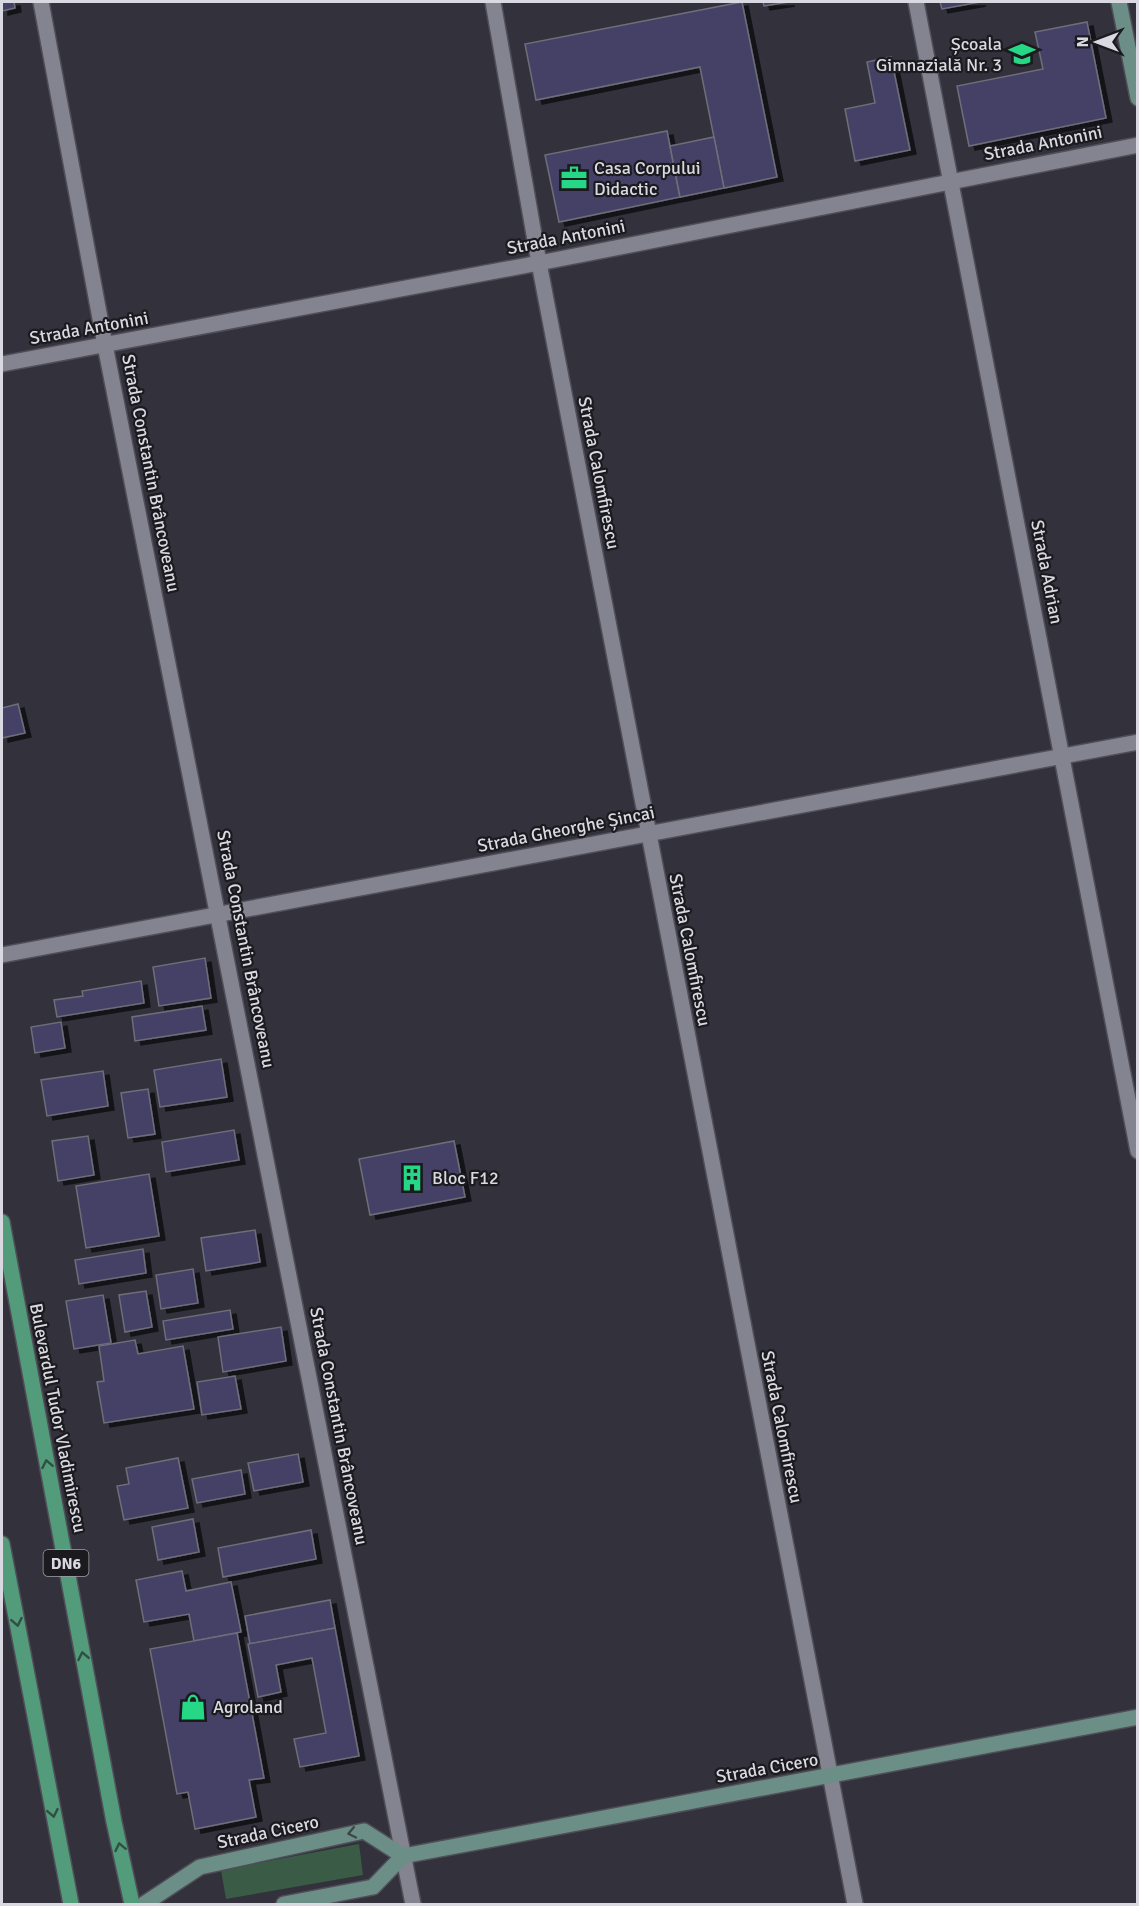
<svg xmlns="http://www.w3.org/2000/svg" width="1139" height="1906" viewBox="0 0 1139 1906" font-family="Signika,sans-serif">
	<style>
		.green { fill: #3a5c47 }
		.building { fill: #444066; stroke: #6e6e7a; stroke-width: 1.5; filter: url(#shadow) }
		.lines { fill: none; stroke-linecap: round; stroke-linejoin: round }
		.street-casing { stroke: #504f58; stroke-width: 18 }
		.secondary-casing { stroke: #504f58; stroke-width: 18 }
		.primary-casing { stroke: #504f58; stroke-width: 18 }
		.street { stroke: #848390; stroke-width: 15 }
		.secondary { stroke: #6b8f86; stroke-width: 15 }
		.primary { stroke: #529b7b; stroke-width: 15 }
		.oneway { stroke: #304e44 }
		.oneway2 { stroke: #3a4948 }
		.labels { text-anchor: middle; stroke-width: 4.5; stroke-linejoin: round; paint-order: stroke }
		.shield { fill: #1a1a1f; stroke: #a0a0a7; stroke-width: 1.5 }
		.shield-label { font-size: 16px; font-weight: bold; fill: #dad9e1 }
		.poi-label { font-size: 18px; fill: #dad9e1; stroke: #1a1a1f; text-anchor: start }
		.street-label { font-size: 18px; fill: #dad9e1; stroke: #1a1a1f }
	</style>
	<defs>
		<filter id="shadow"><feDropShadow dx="6" dy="4" stdDeviation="0" flood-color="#0009"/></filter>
	</defs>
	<rect width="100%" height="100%" fill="#32313c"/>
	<polygon class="green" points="359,1844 363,1875 226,1899 221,1870"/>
	<g class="building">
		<polygon points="2,2 14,2 15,8 2,11"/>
		<polygon points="742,2 777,177 724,188 700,67 536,100 525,44"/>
		<polygon points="763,2 789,2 764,6"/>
		<polygon points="940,2 980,2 942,9"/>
		<polygon points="1087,22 1106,118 969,146 957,86 1043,69 1035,32"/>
		<polygon points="891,57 910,150 855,161 845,109 875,103 867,62"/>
		<polygon points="667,131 680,197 559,222 545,155"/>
		<polygon points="714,137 724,188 680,197 670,146"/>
		<polygon points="18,704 25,733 2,738 2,708"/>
		<polygon points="205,958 211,998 159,1006 153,967"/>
		<polygon points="141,981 144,1003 57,1017 54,1000 83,996 82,991"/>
		<polygon points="202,1006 206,1030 135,1041 132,1017"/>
		<polygon points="61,1022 65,1048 35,1053 31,1027"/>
		<polygon points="221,1059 227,1097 160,1107 154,1070"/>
		<polygon points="103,1071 108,1106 47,1116 41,1080"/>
		<polygon points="148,1089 155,1134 128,1138 121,1093"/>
		<polygon points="234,1130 239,1160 166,1172 162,1142"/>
		<polygon points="88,1136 94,1175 58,1181 52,1141"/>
		<polygon points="454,1141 465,1197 370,1215 359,1159"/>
		<polygon points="149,1174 159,1236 86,1248 76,1186"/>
		<polygon points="255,1230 260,1262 206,1271 201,1238"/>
		<polygon points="143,1249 146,1273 79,1284 75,1260"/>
		<polygon points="193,1269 198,1303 161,1309 156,1275"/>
		<polygon points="146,1291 152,1327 125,1332 119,1295"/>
		<polygon points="103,1295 111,1343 74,1349 66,1301"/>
		<polygon points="230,1310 233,1329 166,1340 163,1321"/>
		<polygon points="281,1327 286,1361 223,1372 218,1337"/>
		<polygon points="135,1340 138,1354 183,1346 194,1409 104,1423 97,1382 104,1381 99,1346"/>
		<polygon points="235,1376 241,1409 202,1415 197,1382"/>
		<polygon points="298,1454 303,1482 254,1491 248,1463"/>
		<polygon points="178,1458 188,1508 124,1520 117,1486 129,1484 126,1468"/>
		<polygon points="241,1470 245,1494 197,1503 192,1479"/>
		<polygon points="193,1519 199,1552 158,1560 152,1527"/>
		<polygon points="311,1530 316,1559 223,1577 218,1548"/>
		<polygon points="182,1571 186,1591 231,1582 241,1632 194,1641 189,1614 144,1622 136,1580"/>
		<polygon points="330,1600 335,1628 250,1644 245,1616"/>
		<polygon points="335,1628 359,1756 300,1767 294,1739 326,1733 312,1658 276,1665 281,1692 258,1697 248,1644"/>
		<polygon points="237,1633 264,1778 249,1780 256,1817 195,1829 188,1792 177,1794 150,1649"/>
	</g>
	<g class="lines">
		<g class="street-casing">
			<g id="street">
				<polyline points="41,2 105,345 413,1904"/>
				<polyline points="493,2 539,263 855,1904"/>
				<polyline points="916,2 1138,1151"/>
				<polyline points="2,364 539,263 1138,145"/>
				<polyline points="2,955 1138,742"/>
			</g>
		</g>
		<g class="secondary-casing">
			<g id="secondary">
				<polyline points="1119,2 1138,98"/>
				<polyline points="144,1904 200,1867 364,1831 403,1856"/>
				<polyline points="284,1904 373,1887 403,1856 1138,1717"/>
			</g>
		</g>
		<g class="primary-casing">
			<g id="primary">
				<polyline points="2,1222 114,1822 132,1904"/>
				<polyline points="2,1544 71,1904"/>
			</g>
		</g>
		<use href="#street" class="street"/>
		<use href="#secondary" class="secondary"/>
		<use href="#primary" class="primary"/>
	</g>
	<defs><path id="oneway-chevron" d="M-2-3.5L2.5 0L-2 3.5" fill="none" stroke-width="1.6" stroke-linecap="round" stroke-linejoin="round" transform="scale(1.5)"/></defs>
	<g class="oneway">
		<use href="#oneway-chevron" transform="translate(47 1464) rotate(-101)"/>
		<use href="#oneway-chevron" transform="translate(17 1622) rotate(79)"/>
		<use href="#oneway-chevron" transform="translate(83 1656) rotate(-101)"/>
		<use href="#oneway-chevron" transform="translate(53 1813) rotate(79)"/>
		<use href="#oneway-chevron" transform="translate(120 1847) rotate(-102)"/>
	</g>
	<use class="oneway2" href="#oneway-chevron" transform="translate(352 1833) rotate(168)"/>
	<defs>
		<g id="school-bare" transform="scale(2.07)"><path d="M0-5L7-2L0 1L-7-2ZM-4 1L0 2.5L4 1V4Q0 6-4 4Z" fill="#26d885" stroke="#1a1a1f" stroke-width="2.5" paint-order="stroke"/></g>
		<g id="office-bare" transform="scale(2.07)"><path d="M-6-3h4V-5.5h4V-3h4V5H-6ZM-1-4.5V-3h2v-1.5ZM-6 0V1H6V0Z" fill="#26d885" stroke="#1a1a1f" stroke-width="2.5" paint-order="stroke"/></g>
		<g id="building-bare" transform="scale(2.07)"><path d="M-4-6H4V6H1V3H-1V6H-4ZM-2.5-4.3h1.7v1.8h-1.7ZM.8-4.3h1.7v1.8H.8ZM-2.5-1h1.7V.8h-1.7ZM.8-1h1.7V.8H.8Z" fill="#26d885" stroke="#1a1a1f" stroke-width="2.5" paint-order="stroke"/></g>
		<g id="shop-bare" transform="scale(2.07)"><path d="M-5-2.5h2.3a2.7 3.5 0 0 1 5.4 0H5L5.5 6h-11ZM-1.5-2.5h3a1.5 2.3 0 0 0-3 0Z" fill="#26d885" stroke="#1a1a1f" stroke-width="2.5" paint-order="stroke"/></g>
	</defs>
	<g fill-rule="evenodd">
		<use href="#school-bare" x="1022" y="54"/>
		<use href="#office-bare" x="574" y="178"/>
		<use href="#building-bare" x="412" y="1178"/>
		<use href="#shop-bare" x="193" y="1707"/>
	</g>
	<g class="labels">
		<rect class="shield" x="43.5" y="1550" width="45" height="26" rx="4.5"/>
		<g class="shield-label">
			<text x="66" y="1569">DN6</text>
		</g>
		<g class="poi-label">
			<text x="1002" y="50" text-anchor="end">Școala<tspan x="1002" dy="21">Gimnazială Nr. 3</tspan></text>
			<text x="594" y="174">Casa Corpului<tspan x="594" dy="21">Didactic</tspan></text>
			<text x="432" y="1184">Bloc F12</text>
			<text x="213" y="1713">Agroland</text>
		</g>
		<g class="street-label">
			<text transform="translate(1043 143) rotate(-11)" y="6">Strada Antonini</text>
			<text transform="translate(566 237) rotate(-11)" y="6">Strada Antonini</text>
			<text transform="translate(89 328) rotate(-10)" y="6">Strada Antonini</text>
			<text transform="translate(151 473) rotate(79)" y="6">Strada Constantin Brâncoveanu</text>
			<text transform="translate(599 473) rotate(79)" y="6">Strada Calomfirescu</text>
			<text transform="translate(1047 572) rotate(79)" y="6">Strada Adrian</text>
			<text transform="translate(566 829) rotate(-11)" y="6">Strada Gheorghe Șincai</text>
			<text transform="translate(246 949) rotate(79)" y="6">Strada Constantin Brâncoveanu</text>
			<text transform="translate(690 950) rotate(79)" y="6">Strada Calomfirescu</text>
			<text transform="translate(58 1418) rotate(79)" y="6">Bulevardul Tudor Vladimirescu</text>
			<text transform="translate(339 1426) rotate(79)" y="6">Strada Constantin Brâncoveanu</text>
			<text transform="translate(782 1427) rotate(79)" y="6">Strada Calomfirescu</text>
			<text transform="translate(767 1768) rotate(-10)" y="6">Strada Cicero</text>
			<text transform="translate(268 1832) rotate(-12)" y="6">Strada Cicero</text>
		</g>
	</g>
	<rect width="1139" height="1906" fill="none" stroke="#dad9e1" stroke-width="6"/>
	<g transform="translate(1097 42) rotate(270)" stroke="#1a1a1f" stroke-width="4.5" paint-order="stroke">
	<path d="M0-4.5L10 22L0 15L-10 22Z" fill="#dad9e1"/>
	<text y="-9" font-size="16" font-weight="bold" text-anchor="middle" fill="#dad9e1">N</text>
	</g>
</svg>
